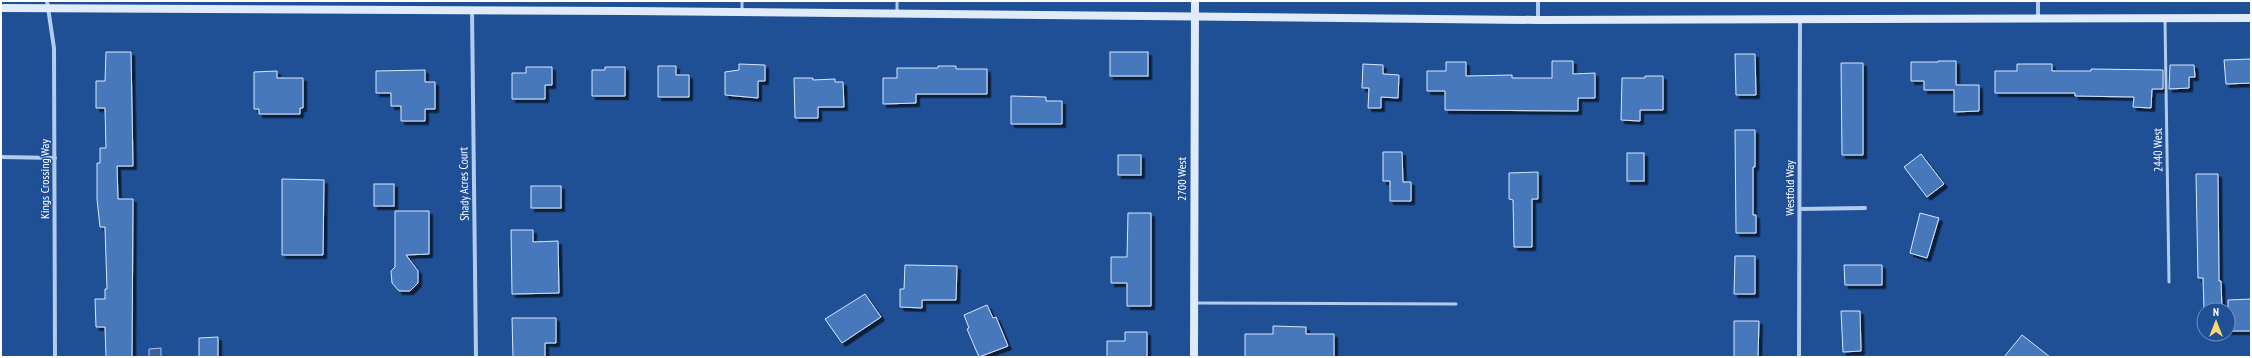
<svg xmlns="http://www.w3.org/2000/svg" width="2252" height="358" viewBox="0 0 2252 358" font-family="'PT Sans Narrow',sans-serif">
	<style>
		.water { fill: #3e6092; stroke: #a6c6f0 }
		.building { fill: #4778bb; stroke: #d8e7fa; filter: url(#shadow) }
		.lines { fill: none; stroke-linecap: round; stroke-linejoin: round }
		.lane { stroke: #b2ccee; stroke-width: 3 }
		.street { stroke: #b2ccee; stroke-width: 4 }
		.secondary { stroke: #dfeafb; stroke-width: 8 }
		.labels { text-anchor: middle; stroke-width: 3; stroke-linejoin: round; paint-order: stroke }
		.street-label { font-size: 12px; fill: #fff; stroke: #1f4f95 }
	</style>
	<defs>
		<filter id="shadow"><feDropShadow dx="3.5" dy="3.5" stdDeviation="0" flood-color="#0009"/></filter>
	</defs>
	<rect width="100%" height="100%" fill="#1f4f95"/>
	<polygon class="water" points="161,348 161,357 149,357 149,349"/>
	<g class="building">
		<polygon points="106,52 131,52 133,166 117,166 118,199 133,199 132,357 106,357 105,327 96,327 95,299 105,299 105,289 107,289 105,227 100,227 97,199 97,163 100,163 100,148 106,148 105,108 96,108 96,81 105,81"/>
		<rect x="1110" y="52" width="38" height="24"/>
		<polygon points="1735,54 1755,54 1756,95 1736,95"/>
		<polygon points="2251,59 2251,83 2226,84 2224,60"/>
		<polygon points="1552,61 1573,61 1573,74 1595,73 1595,98 1578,98 1578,111 1445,110 1445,91 1427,91 1427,71 1446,71 1446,62 1466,62 1466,76 1512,75 1512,78 1552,78"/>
		<polygon points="1938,61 1956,61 1956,85 1979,85 1979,111 1954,112 1954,90 1924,90 1924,81 1911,81 1911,62 1938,62"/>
		<polygon points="1841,63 1863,63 1863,155 1842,155"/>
		<polygon points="739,64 765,65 765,81 758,81 758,98 725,95 725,72 739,70"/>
		<polygon points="1363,64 1383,65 1383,74 1399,75 1398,98 1381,97 1381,108 1368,108 1369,88 1362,88"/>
		<polygon points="2017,64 2052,64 2052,71 2091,71 2091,69 2163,70 2163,89 2152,89 2151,108 2133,107 2134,97 2075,96 2075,93 1995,93 1995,71 2017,71"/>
		<polygon points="2170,65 2194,65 2195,77 2189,77 2189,88 2169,89"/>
		<polygon points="658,66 676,66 676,75 689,75 689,97 658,97"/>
		<polygon points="938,66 956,66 956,69 987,69 987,94 916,94 916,103 883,104 883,78 897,78 897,68 938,68"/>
		<polygon points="526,67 552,67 552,85 545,85 545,99 512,99 512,73 526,73"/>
		<polygon points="605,67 625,67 625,96 592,96 592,70 605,70"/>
		<polygon points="425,70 425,82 435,82 435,109 425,109 425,121 401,121 401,106 391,106 391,93 376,93 376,71"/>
		<polygon points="277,71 277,78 303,78 303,108 300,108 300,114 259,114 259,109 254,109 254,72"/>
		<polygon points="1645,76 1663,76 1663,110 1640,110 1640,121 1621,120 1622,78 1645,78"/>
		<polygon points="794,78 813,78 813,80 835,79 835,82 843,82 844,107 818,107 818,118 795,118"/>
		<polygon points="1011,96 1046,97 1046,101 1062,101 1062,124 1011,124"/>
		<polygon points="1735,130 1755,130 1755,167 1753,167 1753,215 1756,215 1756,233 1736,233"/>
		<polygon points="1383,152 1402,152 1403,182 1411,182 1411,201 1390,201 1390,181 1383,181"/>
		<rect x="1627" y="153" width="17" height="28"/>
		<polygon points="1921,154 1944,184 1927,197 1904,167"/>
		<rect x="1118" y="155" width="23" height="20"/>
		<polygon points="1538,172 1538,199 1532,199 1532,247 1514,247 1513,200 1509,199 1509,173"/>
		<polygon points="2196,174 2218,174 2219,281 2221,281 2222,310 2204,310 2203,278 2198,278"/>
		<polygon points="282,179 324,180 323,255 282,255"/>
		<rect x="374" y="184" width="20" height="22"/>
		<rect x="531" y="186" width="30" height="22"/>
		<polygon points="395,211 429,211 429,254 406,255 418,271 418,283 410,291 399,291 392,283 391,271 395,267"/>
		<polygon points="1128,213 1151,213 1151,306 1127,306 1127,283 1111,283 1111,257 1127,257"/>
		<polygon points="1920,213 1939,218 1927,258 1910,253"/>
		<polygon points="511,230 533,230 533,242 558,241 559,293 512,294"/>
		<polygon points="1735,256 1755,256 1755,294 1734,294"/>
		<polygon points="905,265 957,266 956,300 922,300 922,308 900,307 900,289 904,289"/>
		<polygon points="1844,265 1882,265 1882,285 1845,285"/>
		<polygon points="865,294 881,317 842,343 825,319"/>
		<polygon points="2251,299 2251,331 2228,331 2228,300"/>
		<polygon points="987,305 993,318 996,317 1008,346 979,357 967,329 969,328 964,315"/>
		<polygon points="1841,311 1860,311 1861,351 1843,352"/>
		<polygon points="512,318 556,318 556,343 545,343 545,357 513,357"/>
		<polygon points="1734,321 1759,321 1758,357 1734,357"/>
		<polygon points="1273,326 1306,327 1306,334 1334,334 1334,357 1245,357 1245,334 1273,334"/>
		<polygon points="1125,332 1147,332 1147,357 1107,357 1107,341 1125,341"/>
		<polygon points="2022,335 2050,357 2004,357"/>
		<polygon points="218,337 218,357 199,357 199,338"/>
	</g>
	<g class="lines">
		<g class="lane">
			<polyline points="742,1 742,11"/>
			<polyline points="897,1 897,13"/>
			<polyline points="2165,20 2169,282"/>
			<polyline points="1196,303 1456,304"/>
		</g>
		<g class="street">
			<polyline points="47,1 54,48 55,357"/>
			<polyline points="1538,1 1538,20"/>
			<polyline points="472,10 476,357"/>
			<polyline points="2038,18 2038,1"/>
			<polyline points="1,157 55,158"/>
			<polyline points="1800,209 1865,208"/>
			<polyline points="1799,357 1800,19"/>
		</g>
		<g class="secondary">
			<polyline points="1,8 629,11 1538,20 2251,18"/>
			<polyline points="1194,357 1195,1"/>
		</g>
	</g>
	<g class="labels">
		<g class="street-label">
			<text transform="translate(2158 150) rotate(-91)" y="4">2440 West</text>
			<text transform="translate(45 179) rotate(-90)" y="4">Kings Crossing Way</text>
			<text transform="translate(1182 179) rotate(-90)" y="4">2700 West</text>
			<text transform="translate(464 184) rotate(-91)" y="4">Shady Acres Court</text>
			<text transform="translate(1790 188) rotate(-90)" y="4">Westfold Way</text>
		</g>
	</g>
	<rect width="2252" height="358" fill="none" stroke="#ffffff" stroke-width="4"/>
	<g transform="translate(2216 322)"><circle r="19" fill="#1f4f95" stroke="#7995bf"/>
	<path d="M0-3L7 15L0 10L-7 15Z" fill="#fcd872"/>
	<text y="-6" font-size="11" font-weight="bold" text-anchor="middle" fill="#ffffff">N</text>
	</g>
</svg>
